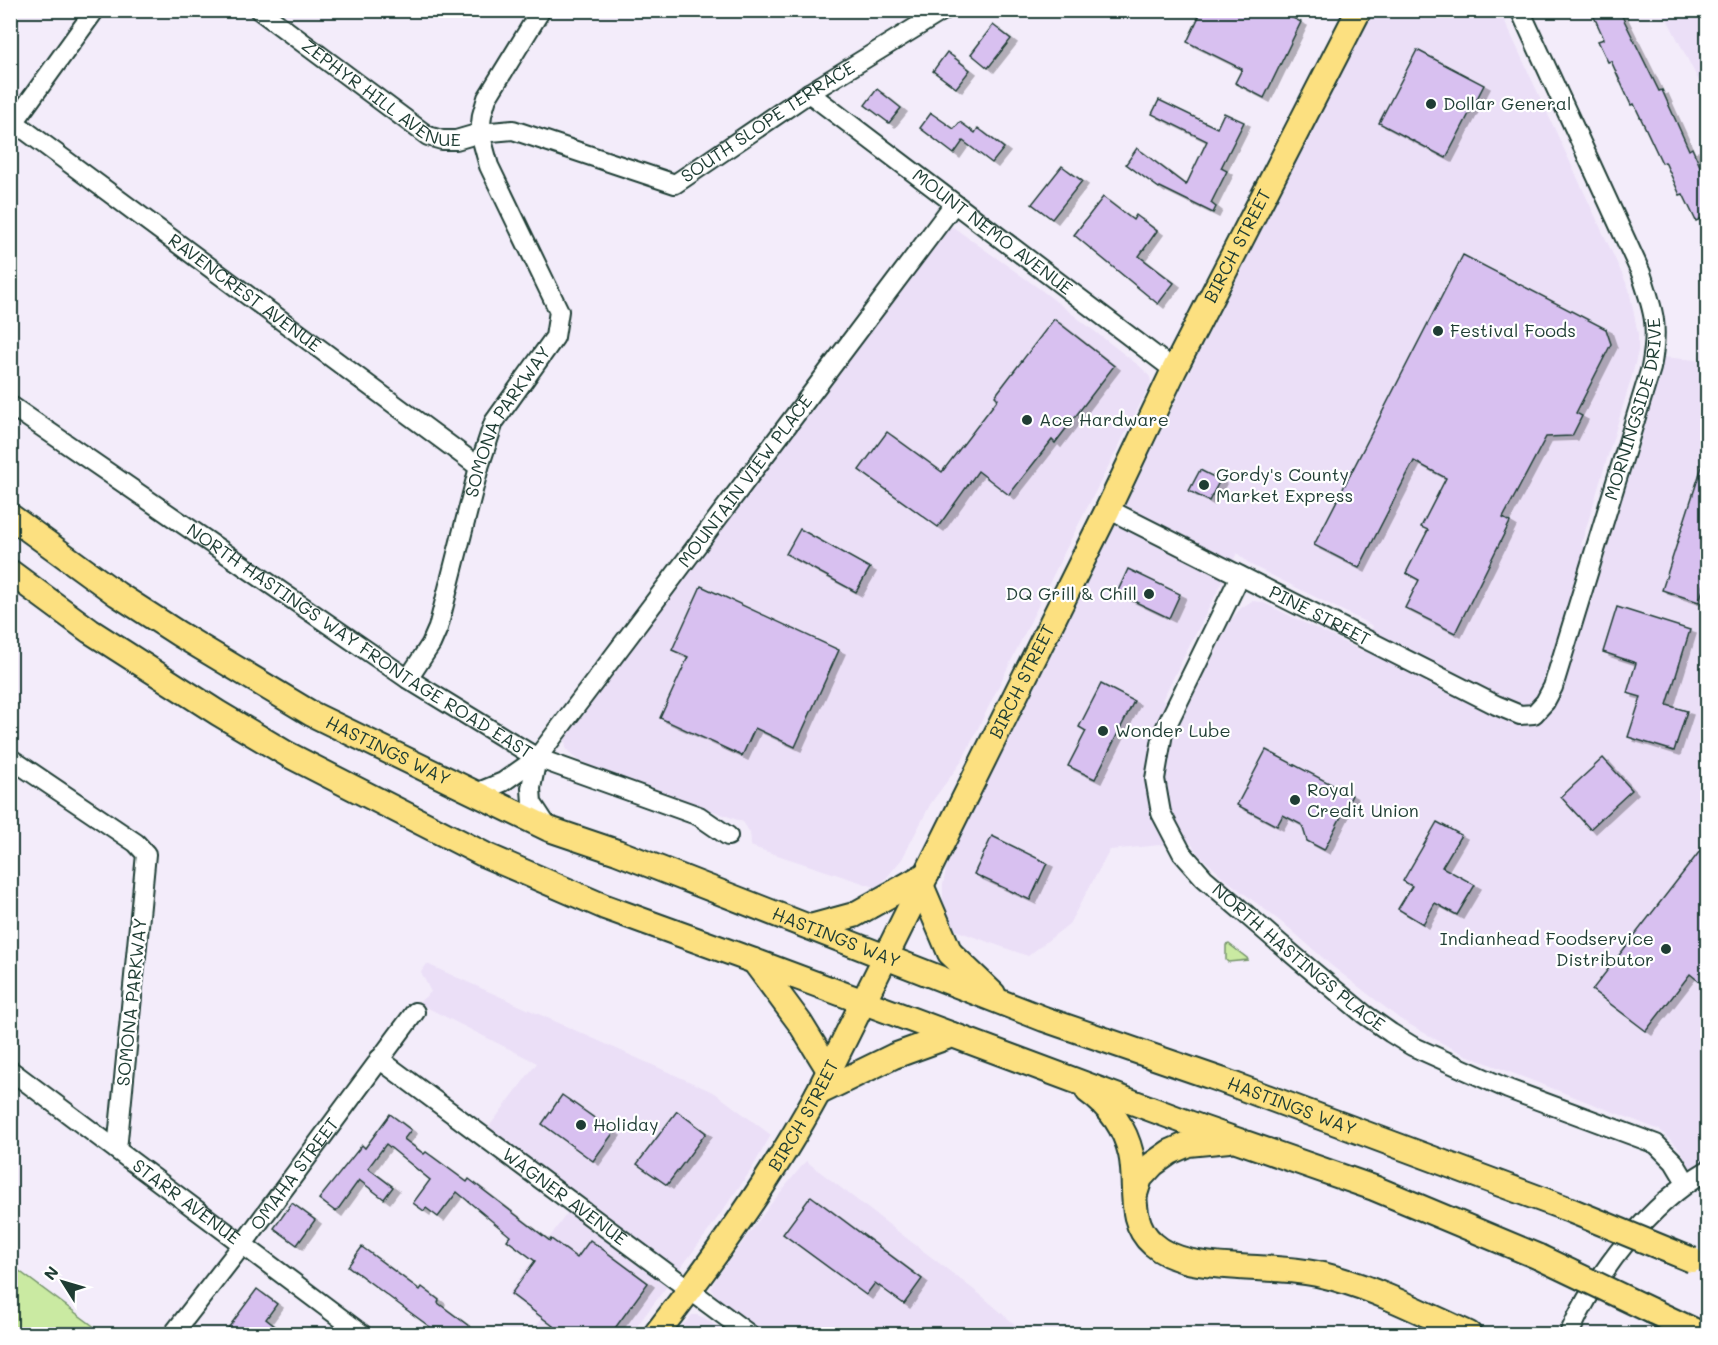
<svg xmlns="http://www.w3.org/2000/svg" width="1718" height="1345" viewBox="0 0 1718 1345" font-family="Mali,sans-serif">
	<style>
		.built { fill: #ebdff7; fill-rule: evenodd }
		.green { fill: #caeaa2; stroke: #74946b; stroke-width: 1.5 }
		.building { fill: #d8c0f0; stroke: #1f3d34; stroke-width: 1.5; filter: url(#shadow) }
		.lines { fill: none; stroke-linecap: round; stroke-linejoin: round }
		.minor-casing { stroke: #1f3d34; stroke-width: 22 }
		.major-casing { stroke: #1f3d34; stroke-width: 28 }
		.minor { stroke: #fff; stroke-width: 18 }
		.major { stroke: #fce080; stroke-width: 24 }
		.major-bridge-casing { stroke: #1f3d34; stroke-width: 28; stroke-linecap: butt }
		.major-bridge { stroke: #fce080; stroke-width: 24 }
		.poi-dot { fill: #1f3d34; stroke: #fff; stroke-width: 2 }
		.labels { text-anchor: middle; stroke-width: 4.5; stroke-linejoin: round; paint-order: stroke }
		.street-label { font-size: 18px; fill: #1f3d34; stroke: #fff }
		.poi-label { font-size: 18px; fill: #1f3d34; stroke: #fff; text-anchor: start }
	</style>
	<defs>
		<filter id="shadow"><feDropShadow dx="6" dy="4" stdDeviation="0" flood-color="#0004"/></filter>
	</defs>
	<rect width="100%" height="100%" fill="#f3ecfa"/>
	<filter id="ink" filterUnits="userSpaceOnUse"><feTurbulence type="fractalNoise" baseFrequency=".0167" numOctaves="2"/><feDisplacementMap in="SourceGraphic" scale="12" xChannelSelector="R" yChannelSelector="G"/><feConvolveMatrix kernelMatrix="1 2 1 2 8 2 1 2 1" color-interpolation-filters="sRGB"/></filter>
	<g filter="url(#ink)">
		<g class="built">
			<path d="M1371 11H1500L1629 289 1638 334V351L1632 376 1581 545 1604 556 1642 434 1662 357 1707 361V1191L1703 1189 1679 1148 1660 1130 1466 1055 1442 1043 1400 1019 1332 966 1289 928 1225 879 1198 854 1190 842 1110 850 1069 924 1028 956 949 928 943 910V885L946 869 956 844 1055 648 1200 351ZM1237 553 1251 565 1373 626 1362 651 1262 602 1252 601 1241 608 1231 620 1186 711 1162 700Z"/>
			<polygon points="1663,11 1707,11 1707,97"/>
			<polygon points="953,227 1040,289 1142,368 1150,377 1151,383 1067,547 962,761 931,803 902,859 878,888 750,846 751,841 750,833 743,822 587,765 572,756 566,748 565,739 567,731 843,369 944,231 948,228"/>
			<polygon points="427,964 715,1093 771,1135 751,1170 707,1233 631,1334 531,1334 541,1320 508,1294 579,1197 488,1128 537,1063 418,1003 431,992 421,972"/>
			<polygon points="806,1161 982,1296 1026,1334 764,1334 716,1298 711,1288 717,1277 770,1205"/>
			<polygon points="692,1315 697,1315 705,1318 726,1334 675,1334"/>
		</g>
		<g class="green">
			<polygon points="1229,944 1247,958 1248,960 1228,962 1226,960 1226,945"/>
			<polygon points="10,1265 11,1265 104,1334 11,1334"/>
		</g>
		<g class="building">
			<polygon points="1202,10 1277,10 1301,22 1264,98 1235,83 1242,69 1187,42"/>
			<polygon points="1591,10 1619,10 1659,91 1662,90 1689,150 1692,148 1707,182 1707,216 1696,221 1683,194 1680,195 1665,162 1662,163 1634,104 1631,105 1611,61 1608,62 1598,41 1604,39"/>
			<polygon points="993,25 1011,39 988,68 971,54"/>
			<polygon points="1417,50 1484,85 1446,158 1379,123"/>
			<polygon points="947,52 970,70 956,88 933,71"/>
			<polygon points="877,89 901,108 889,123 865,105"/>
			<polygon points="1159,100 1217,128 1224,113 1244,122 1221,168 1227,171 1211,203 1216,207 1213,213 1160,187 1159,188 1126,164 1137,148 1186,185 1207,141 1152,114"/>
			<polygon points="931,113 954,129 960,122 975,133 978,128 1004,148 992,163 963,141 954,154 920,128"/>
			<polygon points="1062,166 1082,181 1052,219 1032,204"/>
			<polygon points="1103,197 1133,220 1136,215 1157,231 1139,256 1174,283 1158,304 1074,235"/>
			<polygon points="1463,255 1606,329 1611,344 1576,413 1582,416 1572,436 1546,437 1503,518 1510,522 1455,633 1405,608 1419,580 1406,573 1428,530 1421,527 1446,478 1414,461 1359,568 1314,545"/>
			<polygon points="1054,319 1114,366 1055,443 1052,440 1009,495 978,471 938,527 859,470 887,432 942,472 998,399 995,396"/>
			<polygon points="1705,457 1707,458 1707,576 1699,602 1662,590"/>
			<polygon points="1200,470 1220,480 1209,501 1189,491"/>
			<polygon points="800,529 870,568 856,592 786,554"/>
			<polygon points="1128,569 1180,594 1169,618 1117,593"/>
			<polygon points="701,586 839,650 795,747 755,728 742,756 660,718 688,657 672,650"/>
			<polygon points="1617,607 1690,630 1667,705 1687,711 1674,751 1628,737 1641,697 1627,693 1636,663 1603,652"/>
			<polygon points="1101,684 1134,701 1095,779 1068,766 1086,731 1079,727"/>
			<polygon points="1266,750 1352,795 1324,850 1307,841 1302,825 1283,815 1277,826 1237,805"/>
			<polygon points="1603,758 1632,790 1590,829 1561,797"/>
			<polygon points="1437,822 1461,835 1442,867 1475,885 1457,915 1435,903 1423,924 1398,909 1412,886 1403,881"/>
			<polygon points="992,836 1047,863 1030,900 974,874"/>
			<polygon points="1707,842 1707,988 1690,974 1646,1031 1592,990"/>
			<polygon points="562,1095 614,1132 593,1161 542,1124"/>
			<polygon points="677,1111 706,1133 667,1185 637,1164"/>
			<polygon points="390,1114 411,1130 404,1139 424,1154 426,1152 467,1182 469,1179 550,1241 551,1239 577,1258 590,1240 648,1283 610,1335 565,1335 511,1294 535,1261 507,1240 510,1236 457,1192 438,1217 426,1208 424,1211 413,1203 430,1180 386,1144 368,1168 393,1187 384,1199 359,1180 336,1212 319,1199 362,1145 365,1148"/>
			<polygon points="811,1196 922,1279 904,1304 875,1283 866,1295 783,1234"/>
			<polygon points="292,1203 315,1220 297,1245 274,1228"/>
			<polygon points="362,1247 420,1290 422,1287 439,1300 438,1303 481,1335 441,1335 396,1302 348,1266"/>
			<polygon points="257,1289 277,1304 266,1319 286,1335 223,1335"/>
		</g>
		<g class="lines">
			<g class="minor-casing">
				<g id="minor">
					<path id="s1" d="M259 10 428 136 442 140H456L480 133 513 130 675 184 809 93 944 10"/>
					<path id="s2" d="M809 93 1174 370"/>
					<path id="s3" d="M10 119 479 467"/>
					<polyline points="10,128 95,10"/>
					<path id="s4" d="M10 405 408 679 537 758 699 816 728 836"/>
					<path id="s5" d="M1108 509 1496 705 1520 715 1534 714 1545 702 1553 687 1651 368C1659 326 1654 312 1641 273L1520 10"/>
					<path id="s6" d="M1240 576 1163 733 1155 779 1161 813 1182 853 1204 878 1299 960 1364 1014 1391 1033 1412 1046 1508 1089 1656 1144 1674 1162 1686 1182"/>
					<path id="s7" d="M408 679 431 644 438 628 479 467 494 422 555 337 559 311 489 166 480 133 482 115 487 98 541 10"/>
					<polyline points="10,758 136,843 146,854 117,1150"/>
					<polyline points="476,793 503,782 537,758"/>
					<path id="s8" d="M549 829 532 803 531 788 537 758 954 204"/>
					<path id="s9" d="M379 1059 749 1334"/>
					<path id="s10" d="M10 1070 362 1334"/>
					<path id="s11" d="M173 1334 243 1244 415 1012"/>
					<path d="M1569 1334C1596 1273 1649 1204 1708 1170"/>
				</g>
			</g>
			<g class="major-casing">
				<g id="major">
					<path id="s12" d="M10 516 117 594 179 634 312 714 549 829 617 852 1044 1019 1221 1080 1565 1208"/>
					<polyline points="10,572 90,631 218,713 287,754 485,855 605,907 754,961 1202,1128 1374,1188 1539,1257"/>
					<polyline points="921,885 950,953 993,994"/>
					<polyline points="810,927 854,915 927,874"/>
					<polyline points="754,961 800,1023 829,1070"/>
					<path d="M1088 1091C1109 1106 1125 1128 1131 1154 1138 1184 1126 1221 1153 1244 1175 1264 1211 1265 1239 1267 1271 1269 1304 1269 1334 1278 1381 1291 1425 1314 1469 1334"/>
					<polyline points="818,1093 894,1056 952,1035"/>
					<polyline points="1135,1194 1140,1178 1153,1164 1170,1152 1188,1144 1229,1140"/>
					<polyline points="1652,1311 1701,1334"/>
					<path id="s13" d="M656 1334C715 1258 772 1178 818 1093L1108 509 1174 370 1359 10"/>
				</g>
			</g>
			<use href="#minor" class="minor"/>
			<use href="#major" class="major"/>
			<g class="major-bridge-casing">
				<g id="major-bridge">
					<polyline points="1565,1208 1692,1260"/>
					<polyline points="1539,1257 1652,1311"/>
				</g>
			</g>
			<use href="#major-bridge" class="major-bridge"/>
		</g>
	</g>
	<g class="poi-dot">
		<circle cx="1431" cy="104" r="6"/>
		<circle cx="1438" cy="331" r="6"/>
		<circle cx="1027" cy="420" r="6"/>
		<circle cx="1204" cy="485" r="6"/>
		<circle cx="1149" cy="594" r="6"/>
		<circle cx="1103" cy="731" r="6"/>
		<circle cx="1295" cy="800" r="6"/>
		<circle cx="1666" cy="949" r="6"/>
		<circle cx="581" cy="1125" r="6"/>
	</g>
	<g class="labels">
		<g class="street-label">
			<text dy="6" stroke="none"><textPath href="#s1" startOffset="150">ZEPHYR HILL AVENUE</textPath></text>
			<text dy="6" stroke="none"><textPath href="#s1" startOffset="580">SOUTH SLOPE TERRACE</textPath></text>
			<text dy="6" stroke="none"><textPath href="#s2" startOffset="230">MOUNT NEMO AVENUE</textPath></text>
			<text dy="6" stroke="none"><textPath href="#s13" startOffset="1236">BIRCH STREET</textPath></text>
			<text dy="6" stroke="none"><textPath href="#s3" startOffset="292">RAVENCREST AVENUE</textPath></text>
			<text dy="6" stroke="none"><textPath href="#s5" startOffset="798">MORNINGSIDE DRIVE</textPath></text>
			<text dy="6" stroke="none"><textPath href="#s7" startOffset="279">SOMONA PARKWAY</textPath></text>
			<text dy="6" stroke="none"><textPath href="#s8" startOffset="423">MOUNTAIN VIEW PLACE</textPath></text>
			<text dy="6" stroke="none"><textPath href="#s5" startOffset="237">PINE STREET</textPath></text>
			<text dy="6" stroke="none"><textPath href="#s4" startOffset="422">NORTH HASTINGS WAY FRONTAGE ROAD EAST</textPath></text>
			<text dy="6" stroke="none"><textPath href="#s13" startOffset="750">BIRCH STREET</textPath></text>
			<text dy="6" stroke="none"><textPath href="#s12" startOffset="446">HASTINGS WAY</textPath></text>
			<text dy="6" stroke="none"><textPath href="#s12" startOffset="932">HASTINGS WAY</textPath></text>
			<text dy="6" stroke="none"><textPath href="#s6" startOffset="458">NORTH HASTINGS PLACE</textPath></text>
			<text transform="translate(132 1002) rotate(-84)" y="6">SOMONA PARKWAY</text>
			<text dy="6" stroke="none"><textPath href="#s12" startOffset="1418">HASTINGS WAY</textPath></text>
			<text dy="6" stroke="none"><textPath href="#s13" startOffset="264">BIRCH STREET</textPath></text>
			<text dy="6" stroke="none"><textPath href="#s11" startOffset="201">OMAHA STREET</textPath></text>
			<text dy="6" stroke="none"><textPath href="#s9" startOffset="231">WAGNER AVENUE</textPath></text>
			<text dy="6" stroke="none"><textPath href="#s10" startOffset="220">STARR AVENUE</textPath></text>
		</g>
		<g class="poi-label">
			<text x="1443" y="110">Dollar General</text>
			<text x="1450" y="337">Festival Foods</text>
			<text x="1039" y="426">Ace Hardware</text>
			<text x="1216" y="481">Gordy's County<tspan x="1216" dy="21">Market Express</tspan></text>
			<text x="1137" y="600" text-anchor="end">DQ Grill &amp; Chill</text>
			<text x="1115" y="737">Wonder Lube</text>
			<text x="1307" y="796">Royal<tspan x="1307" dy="21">Credit Union</tspan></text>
			<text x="1654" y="945" text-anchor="end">Indianhead Foodservice<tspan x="1654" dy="21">Distributor</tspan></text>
			<text x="593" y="1131">Holiday</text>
		</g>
	</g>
	<rect width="1718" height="1345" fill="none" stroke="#fff" stroke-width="36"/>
	<rect x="18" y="18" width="1682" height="1309" fill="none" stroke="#1f3d34" stroke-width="2" filter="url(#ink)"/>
	<g transform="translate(63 1282) rotate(307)" stroke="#ffffff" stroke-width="4.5" paint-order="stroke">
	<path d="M0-4.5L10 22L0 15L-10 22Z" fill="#1f3d34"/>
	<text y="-9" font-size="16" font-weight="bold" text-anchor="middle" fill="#1f3d34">N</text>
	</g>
</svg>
